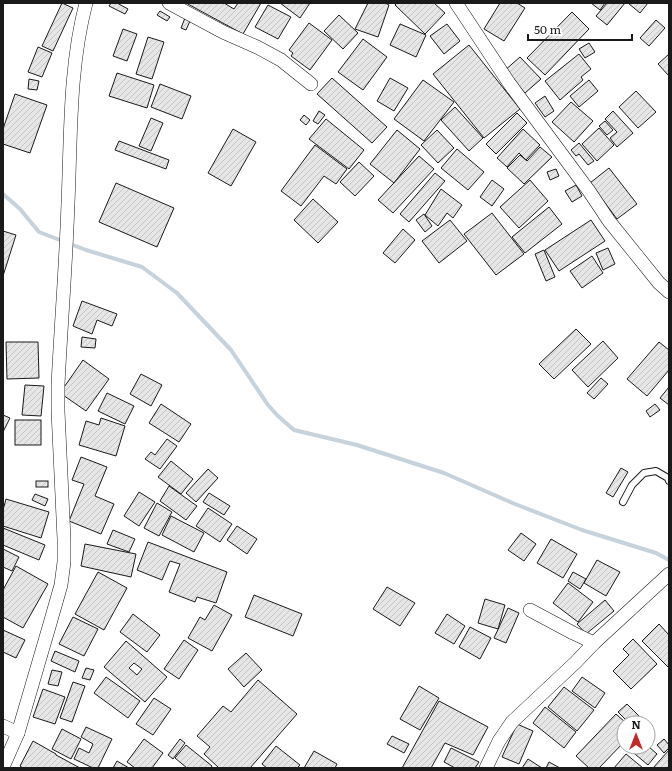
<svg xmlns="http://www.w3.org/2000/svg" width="672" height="771" viewBox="0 0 672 771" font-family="Literata,serif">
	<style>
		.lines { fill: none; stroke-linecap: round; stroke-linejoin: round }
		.stream { stroke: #c6d2dc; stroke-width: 4 }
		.building { fill: url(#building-hatch); stroke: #1a1a1a; fill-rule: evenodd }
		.service-casing { stroke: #1a1a1a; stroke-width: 8 }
		.minor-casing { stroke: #1a1a1a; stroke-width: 14 }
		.service { stroke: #fff; stroke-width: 6 }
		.minor { stroke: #fff; stroke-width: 13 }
	</style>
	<defs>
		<pattern id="building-hatch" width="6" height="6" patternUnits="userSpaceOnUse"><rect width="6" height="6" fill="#e6e6e6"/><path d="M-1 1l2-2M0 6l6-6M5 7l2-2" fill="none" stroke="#c5c5c5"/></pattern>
	</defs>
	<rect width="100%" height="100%" fill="#fff"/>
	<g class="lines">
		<polyline class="stream" points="3,194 20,209 39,232 86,250 142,267 177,293 231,350 268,405 278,416 294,430 357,445 444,473 515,504 582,530 656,553 669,560"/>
	</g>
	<g class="building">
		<polygon points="62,3 73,8 53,51 42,46"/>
		<polygon points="111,3 117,3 128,9 125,14 109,6"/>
		<polygon points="186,3 224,3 234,9 238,3 261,3 243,34"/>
		<polygon points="280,3 310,3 300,18"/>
		<polygon points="368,3 385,3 389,5 378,37 355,29"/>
		<polygon points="397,3 434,3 445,13 425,34 395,5"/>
		<polygon points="500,3 517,3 525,8 504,41 484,29"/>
		<polygon points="591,3 605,3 600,10"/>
		<polygon points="607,3 625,3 607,25 596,16"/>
		<polygon points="628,3 648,3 640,13"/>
		<polygon points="268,5 291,17 278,39 255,27"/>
		<polygon points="160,11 170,17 167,21 157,15"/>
		<polygon points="572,12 589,29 545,75 527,58"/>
		<polygon points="339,15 358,33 343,49 324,31"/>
		<polygon points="185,18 190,21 186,30 181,28"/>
		<polygon points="656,20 665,28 649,46 640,38"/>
		<polygon points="309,23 332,40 310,70 291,56 293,53 289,50"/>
		<polygon points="400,24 426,35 416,57 390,45"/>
		<polygon points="447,24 460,41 444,54 430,36"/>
		<polygon points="123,29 137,34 127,61 113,56"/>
		<polygon points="148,37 164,42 152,79 136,74"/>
		<polygon points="363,39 387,57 363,90 338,72"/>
		<polygon points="589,43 595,52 585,58 579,49"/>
		<polygon points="469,45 520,109 484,138 433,74"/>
		<polygon points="38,47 52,53 42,77 28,72"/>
		<polygon points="579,54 591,69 581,77 583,80 560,100 545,81"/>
		<polygon points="669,54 669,76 658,64"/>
		<polygon points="520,57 541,79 525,93 504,71"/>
		<polygon points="117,73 154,85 147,108 109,96"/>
		<polygon points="332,78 387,127 372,143 317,94"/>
		<polygon points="390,78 408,88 394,111 377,101"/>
		<polygon points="29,79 39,81 37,90 28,89"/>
		<polygon points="423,80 454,102 424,141 394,119"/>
		<polygon points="589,80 598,91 579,107 570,96"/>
		<polygon points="160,84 191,96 182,119 151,107"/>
		<polygon points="636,91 656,112 638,128 619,107"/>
		<polygon points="15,94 47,105 30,153 3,144 3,129"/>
		<polygon points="545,96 554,111 545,117 535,103"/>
		<polygon points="571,102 593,121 574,142 552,122"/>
		<polygon points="455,107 483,138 469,151 441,120"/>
		<polygon points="319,111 325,115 318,124 313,121"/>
		<polygon points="613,111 633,133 617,147 610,138 617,132 605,119"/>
		<polygon points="517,113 527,123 496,154 486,144"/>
		<polygon points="304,115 310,120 306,125 300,120"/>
		<polygon points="151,118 163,123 151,151 139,146"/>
		<polygon points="326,119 364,150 349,169 309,139"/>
		<polygon points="605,121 613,130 607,135 599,126"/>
		<polygon points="599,128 614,145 597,161 582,144"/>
		<polygon points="233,129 256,142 231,186 208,173"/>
		<polygon points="523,129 540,145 526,160 519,153 507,167 497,158"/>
		<polygon points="397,130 420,149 394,183 370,164"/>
		<polygon points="437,130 454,148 438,163 421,145"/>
		<polygon points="119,141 169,160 166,169 115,150"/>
		<polygon points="579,143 594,161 588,165 579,154 576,156 571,150"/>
		<polygon points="315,145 347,169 336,184 324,176 301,206 281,191"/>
		<polygon points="540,147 552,157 524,184 507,168 520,155 527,161"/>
		<polygon points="457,149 484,172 468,190 441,168"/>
		<polygon points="419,156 434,169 393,213 378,200"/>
		<polygon points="359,162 374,176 355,196 340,182"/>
		<polygon points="609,168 637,204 617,219 590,183"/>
		<polygon points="556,169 559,176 550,180 547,172"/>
		<polygon points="435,173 445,181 409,222 400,214"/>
		<polygon points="492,180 504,189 492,206 480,197"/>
		<polygon points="530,180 548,201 519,228 500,207"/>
		<polygon points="116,183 174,208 157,247 99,222"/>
		<polygon points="576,185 582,196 572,202 565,191"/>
		<polygon points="441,189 462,205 453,218 447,213 438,226 425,215"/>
		<polygon points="313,199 338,222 318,243 294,220"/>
		<polygon points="549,207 562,224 525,253 512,237"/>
		<polygon points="492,213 524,254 496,275 464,234"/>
		<polygon points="424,214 432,226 425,232 416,220"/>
		<polygon points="450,220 467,241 439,263 422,241"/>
		<polygon points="591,220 605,241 559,271 545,250"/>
		<polygon points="403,229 415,240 395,263 383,253"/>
		<polygon points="3,231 16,235 3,276"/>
		<polygon points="608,248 615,264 603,270 596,253"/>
		<polygon points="544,250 555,277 546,281 535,254"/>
		<polygon points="592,256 603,273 582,288 570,271"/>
		<polygon points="82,301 117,314 112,326 97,320 92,334 73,326"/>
		<polygon points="576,329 591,344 554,379 539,364"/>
		<polygon points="82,337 96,339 95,348 81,347"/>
		<polygon points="603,341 618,358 588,387 572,370"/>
		<polygon points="6,342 38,342 39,378 7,379"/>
		<polygon points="659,342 669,350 669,370 647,396 627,379"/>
		<polygon points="83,360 109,379 86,411 60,393"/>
		<polygon points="141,374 162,385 151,406 130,394"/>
		<polygon points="601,378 608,384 594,399 587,393"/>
		<polygon points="25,385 44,386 41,416 22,415"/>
		<polygon points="669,387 669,405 660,398"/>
		<polygon points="107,393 134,406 125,424 98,411"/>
		<polygon points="161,404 191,424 179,442 149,423"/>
		<polygon points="655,404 660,410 650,417 646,411"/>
		<polygon points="3,415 10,418 3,432"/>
		<polygon points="101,418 125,426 116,456 79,445 86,421 99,425"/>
		<rect x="15" y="420" width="26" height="25"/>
		<polygon points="167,439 177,446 160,469 145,459 151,452 155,455"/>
		<polygon points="81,457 107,467 95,496 114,504 101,534 69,521 84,484 72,480"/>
		<polygon points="171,461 193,479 181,494 158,477"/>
		<polygon points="621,468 628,472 613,497 606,493"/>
		<polygon points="208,469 218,478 196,502 186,493"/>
		<rect x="36" y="481" width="12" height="6"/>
		<polygon points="169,486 197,506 186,520 160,501"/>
		<polygon points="139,492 155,502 139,526 124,516"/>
		<polygon points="209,493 230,506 224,515 203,502"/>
		<polygon points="35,494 48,499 45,506 32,500"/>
		<polygon points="6,499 49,512 41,538 3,526 3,510"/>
		<polygon points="157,503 172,512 159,536 144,528"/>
		<polygon points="208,508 232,524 220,542 196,526"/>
		<polygon points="171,516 204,533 194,552 162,535"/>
		<polygon points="237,526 257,539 247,554 227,540"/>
		<polygon points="3,528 45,545 39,560 3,545"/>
		<polygon points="113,530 135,539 129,552 107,544"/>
		<polygon points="521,533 536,544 524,561 508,550"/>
		<polygon points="551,539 577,554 563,578 537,563"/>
		<polygon points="148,542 227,572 216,603 197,597 195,602 169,592 180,564 170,561 162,580 137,570"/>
		<polygon points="85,544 136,554 131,577 81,566"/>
		<polygon points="3,549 19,557 12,571 3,567"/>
		<polygon points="597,560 620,572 606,596 584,583"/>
		<polygon points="16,566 48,584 23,628 3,617 3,590"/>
		<polygon points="98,572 127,588 104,630 75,614"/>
		<polygon points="573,572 586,579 580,589 568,581"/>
		<polygon points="568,583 593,602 578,622 553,603"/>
		<polygon points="387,587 415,603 400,626 373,609"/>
		<polygon points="254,595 302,614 293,636 245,617"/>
		<polygon points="485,599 505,605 498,629 478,623"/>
		<polygon points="605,600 614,611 586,634 577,624"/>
		<polygon points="214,605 232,615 212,651 188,638 200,617 205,620"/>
		<polygon points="508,608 519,613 506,643 494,638"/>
		<polygon points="133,614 160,635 147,652 120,632"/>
		<polygon points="447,614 465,626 454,644 435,633"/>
		<polygon points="73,617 98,629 84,656 59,644"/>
		<polygon points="659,624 669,635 669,668 642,641"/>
		<polygon points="470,627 491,638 480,659 459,647"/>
		<polygon points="3,630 25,640 16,658 3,652"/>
		<polygon points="633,639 657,664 631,689 613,671 629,655 623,649"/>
		<polygon points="184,640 198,650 179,679 164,669"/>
		<path d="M126 641 167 677 145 702 104 667ZM134 663 142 669 137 675 129 668Z"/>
		<polygon points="55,651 79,661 75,672 51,661"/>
		<polygon points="246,653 262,670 244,687 228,669"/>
		<polygon points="86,668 94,670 90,680 82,678"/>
		<polygon points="52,670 62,672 58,686 48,684"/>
		<polygon points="106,677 140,701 128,718 94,693"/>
		<polygon points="582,677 605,693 595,708 572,691"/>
		<polygon points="258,680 297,714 250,768 219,768 204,754 210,747 197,736 223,706 231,712"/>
		<polygon points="73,682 85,686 72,722 60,718"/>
		<polygon points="419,686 439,698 420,730 400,719"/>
		<polygon points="564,687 594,710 577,731 548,707"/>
		<polygon points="43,689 65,697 55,724 33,717"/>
		<polygon points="154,698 171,709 153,735 136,724"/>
		<polygon points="439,701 488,727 473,755 445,743 431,768 402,768"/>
		<polygon points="627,704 643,720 639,723 629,723 618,712"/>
		<polygon points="545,707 576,732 564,748 533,723"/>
		<polygon points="616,714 626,723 624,723 624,742 599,768 589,768 576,756"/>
		<polygon points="517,724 533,731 519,764 502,757"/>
		<polygon points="86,727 112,739 98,768 93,768 74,759 79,748 89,753 93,744 81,737"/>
		<polygon points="62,729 81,739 71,759 52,749"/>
		<polygon points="392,736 409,744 404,753 387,744"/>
		<polygon points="144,739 163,753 152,768 135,768 127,762"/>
		<polygon points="180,739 185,743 173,759 168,755"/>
		<polygon points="664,739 669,745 669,748 664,753 657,745"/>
		<polygon points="33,741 56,754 56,755 80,768 51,768 50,767 49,768 23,768 20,766"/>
		<polygon points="186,745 212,766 211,768 187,768 175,758"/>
		<polygon points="276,746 300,765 297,768 267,768 262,764"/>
		<polygon points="648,746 657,754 648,765 629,749 630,747 648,747"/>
		<polygon points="451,748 479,762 475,768 455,768 444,762"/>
		<polygon points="669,750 669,768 653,768"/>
		<polygon points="314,751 337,764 335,768 304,768"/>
		<polygon points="626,754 643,768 614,768"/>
		<polygon points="528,759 542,768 522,768"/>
		<polygon points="117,761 129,768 113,768"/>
		<polygon points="549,762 560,768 546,768"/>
	</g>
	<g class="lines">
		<g class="service-casing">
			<polyline id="service" points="623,502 632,485 644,473 656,471 668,478 669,481"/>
		</g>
		<g class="minor-casing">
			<g id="minor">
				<polyline points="169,3 223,32 257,47 281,60 311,84"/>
				<polyline points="456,3 509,83 589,191 609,221 659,283 669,292"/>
				<polyline points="530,610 573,633 594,643"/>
				<polyline points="3,726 18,733"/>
				<path d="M3 767 18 733 49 627 61 585 64 562V539L58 411V385C61 324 66 264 68 203 71 136 69 68 86 3"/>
				<polyline points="486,768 499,741 512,722 576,662 594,643 669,574"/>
			</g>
		</g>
		<use href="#service" class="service"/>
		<use href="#minor" class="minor"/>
	</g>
	<rect width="672" height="771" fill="none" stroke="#1a1a1a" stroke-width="8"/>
	<g transform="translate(636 735)"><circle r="19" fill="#ffffff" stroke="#a3a3a3"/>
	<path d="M0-3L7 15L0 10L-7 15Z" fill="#c62828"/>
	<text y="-6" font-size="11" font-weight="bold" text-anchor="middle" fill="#1a1a1a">N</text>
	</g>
	<path d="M528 34v6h104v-6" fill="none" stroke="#1a1a1a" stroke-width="2"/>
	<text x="534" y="34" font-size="12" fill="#1a1a1a" stroke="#ffffff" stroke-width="3" paint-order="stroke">50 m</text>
</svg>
